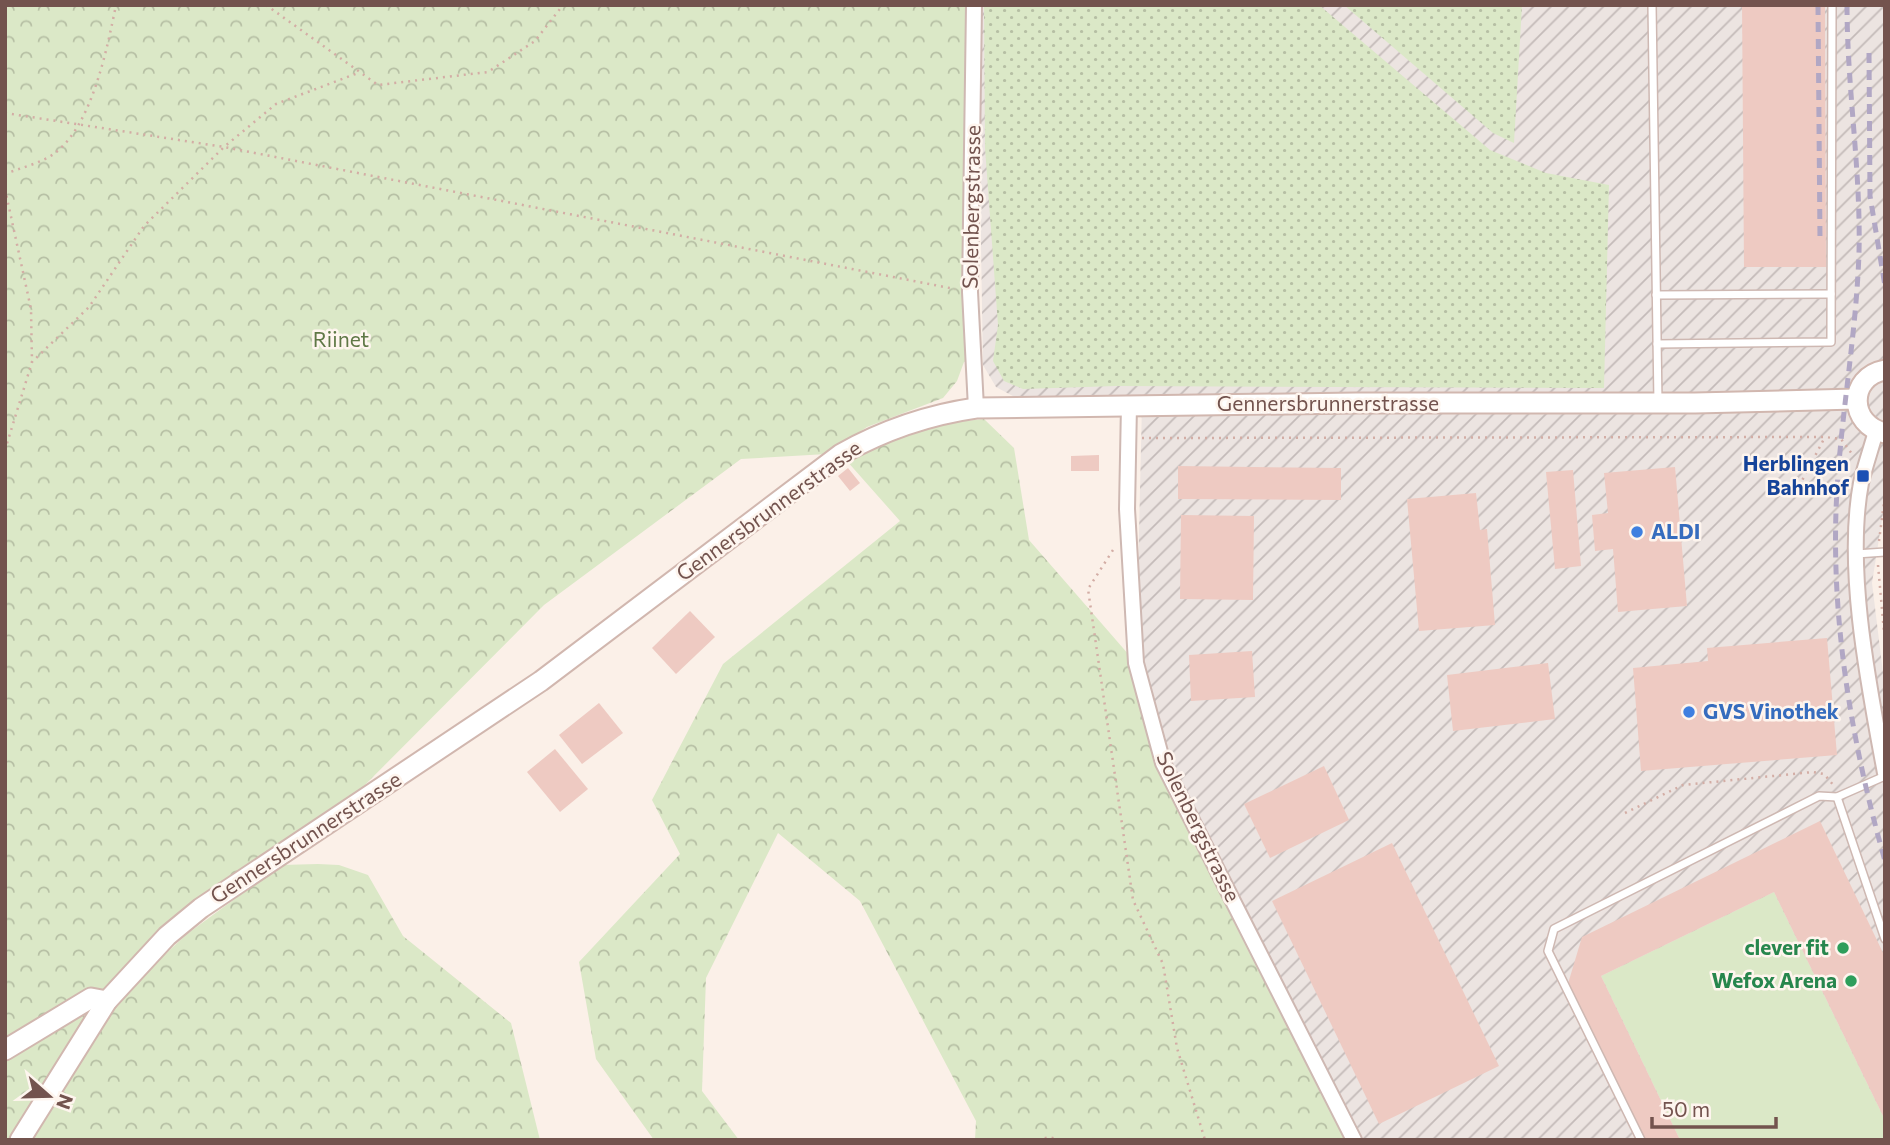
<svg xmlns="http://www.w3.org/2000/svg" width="1890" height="1145" viewBox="0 0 1890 1145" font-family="Commissioner,sans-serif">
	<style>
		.industrial { fill: url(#industrial-furrows) }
		.grass { fill: url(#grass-dots) }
		.forest { fill: url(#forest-crowns) }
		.green { fill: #dbe8c7 }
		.building { fill: #eecac2 }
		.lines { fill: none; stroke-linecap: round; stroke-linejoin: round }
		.lane-casing { stroke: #ceb8b2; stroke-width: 10 }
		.street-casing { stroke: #ceb8b2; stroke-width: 18 }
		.secondary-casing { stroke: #d1b7af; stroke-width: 23 }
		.path { stroke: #d3ada5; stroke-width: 2.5; stroke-dasharray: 2 5; stroke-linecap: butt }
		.lane { stroke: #fff; stroke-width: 7 }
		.street { stroke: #fff; stroke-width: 14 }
		.secondary { stroke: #fff; stroke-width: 19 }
		.rail { stroke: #b1a7c4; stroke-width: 5; stroke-dasharray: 10 7; stroke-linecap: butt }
		.transit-dot { fill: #1a4fb4; stroke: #fef5ee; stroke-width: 2.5 }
		.shop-dot { fill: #3f7fe0; stroke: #fef5ee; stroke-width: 2.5 }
		.leisure-dot { fill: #2e9e5b; stroke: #fef5ee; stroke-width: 2.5 }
		.labels { text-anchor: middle; stroke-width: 5; stroke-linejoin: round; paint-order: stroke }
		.street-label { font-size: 21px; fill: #73534e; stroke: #fef5ee }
		.park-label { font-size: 21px; fill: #5f7846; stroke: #fef5ee }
		.transit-label { font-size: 21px; font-weight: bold; fill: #164399; stroke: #fef5ee; text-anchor: end }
		.shop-label { font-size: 21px; font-weight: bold; fill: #366cbe; stroke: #fef5ee; text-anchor: start }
		.leisure-label { font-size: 21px; font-weight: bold; fill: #27864d; stroke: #fef5ee; text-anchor: end }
	</style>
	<defs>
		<pattern id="industrial-furrows" width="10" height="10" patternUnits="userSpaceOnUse" patternTransform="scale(1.75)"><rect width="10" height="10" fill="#ece4e1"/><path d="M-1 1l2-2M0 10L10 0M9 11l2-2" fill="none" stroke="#c4bbb9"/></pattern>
		<pattern id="grass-dots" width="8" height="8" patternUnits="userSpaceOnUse" patternTransform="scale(1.75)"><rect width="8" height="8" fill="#dbe8c7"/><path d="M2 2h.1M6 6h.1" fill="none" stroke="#b6bfa4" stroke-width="1.8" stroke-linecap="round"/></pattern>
		<pattern id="forest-crowns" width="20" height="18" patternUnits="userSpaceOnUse" patternTransform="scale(1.75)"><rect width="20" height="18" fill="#dbe8c7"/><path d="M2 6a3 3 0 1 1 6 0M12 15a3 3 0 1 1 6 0" fill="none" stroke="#b6bfa4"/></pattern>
	</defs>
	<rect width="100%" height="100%" fill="#fbf0e8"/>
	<polygon class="industrial" points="977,5 1885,5 1885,501 1872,583 1885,689 1885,1140 1354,1140 1163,763 1136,663 1142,404 1022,401 996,387 983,365"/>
	<g class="grass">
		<polygon points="984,5 1319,5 1490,150 1546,173 1609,185 1604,388 1116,386 1023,389 1004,381 993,361 998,325 985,148"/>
		<polygon points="1344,5 1522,5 1514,143 1493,133"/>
	</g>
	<g class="forest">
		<polygon points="5,5 974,5 973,360 964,362 957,381 943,398 867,427 827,454 741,459 544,605 348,802 160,934 118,974 86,1018 11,1140 5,1140"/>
		<path d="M984 419 1014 448 1029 540 1136 663 1163 763 1354 1140H975L976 1121 860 901 778 833 706 978 702 1091 739 1140H654L596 1059 579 962 680 854 652 800 723 664 900 521 846 460C894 439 931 423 984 419Z"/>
		<polygon points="318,864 339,865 368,875 403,936 511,1023 540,1140 31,1140 106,1018 148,970 187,934 281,865"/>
	</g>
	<polygon class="green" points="1774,892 1885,1120 1885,1140 1680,1140 1601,976"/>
	<g class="building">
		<polygon points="1742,5 1825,5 1826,267 1744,267"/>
		<polygon points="1099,455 1099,471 1071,471 1071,456"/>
		<polygon points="1178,466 1341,468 1341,500 1178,499"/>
		<polygon points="1675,467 1687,606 1618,612 1613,549 1595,551 1592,515 1608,513 1604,473"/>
		<polygon points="848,468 860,483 850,491 838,476"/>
		<polygon points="1573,470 1581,566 1555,569 1546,472"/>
		<polygon points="1476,493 1480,530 1487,529 1495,625 1419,631 1407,499"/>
		<polygon points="1181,515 1254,516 1253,600 1180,599"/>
		<polygon points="690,611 715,637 676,674 652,648"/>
		<polygon points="1827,638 1837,755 1641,771 1633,668 1708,661 1707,648"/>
		<polygon points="1252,651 1255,697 1191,701 1189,655"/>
		<polygon points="1548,663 1555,719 1453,731 1447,675"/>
		<polygon points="599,703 623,733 582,764 559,735"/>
		<polygon points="555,749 588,789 560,812 527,772"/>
		<polygon points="1324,766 1349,820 1270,858 1244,804"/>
		<polygon points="1820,821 1885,957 1885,1120 1774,892 1601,976 1680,1140 1641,1140 1567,987 1582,937"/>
		<polygon points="1392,843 1499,1066 1379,1124 1272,901"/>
	</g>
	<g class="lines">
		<g class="lane-casing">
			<g id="lane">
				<polyline points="1652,5 1658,403"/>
				<polyline points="1656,295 1831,294"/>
				<polyline points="1657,344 1831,342 1832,5"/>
				<polyline points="1856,554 1885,552"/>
				<polyline points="1837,797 1885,939"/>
				<polyline points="1641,1140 1548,951 1554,929 1819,796 1837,797 1885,776"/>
			</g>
		</g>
		<g class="street-casing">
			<g id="street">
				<polyline points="974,5 970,292 976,408"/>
				<polyline points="1129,405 1127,509 1136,663 1163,763 1354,1140"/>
				<path d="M1876 431C1871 449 1865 466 1861 483 1845 569 1869 687 1885 773"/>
			</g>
		</g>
		<g class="secondary-casing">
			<g id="secondary">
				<path d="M1885 370C1847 377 1849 425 1885 433"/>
				<polyline points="5,1050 91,998 107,1001"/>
				<path d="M20 1140 107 1001 167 936 201 908 541 681 841 454C884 430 927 415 976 408L1356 403H1695L1856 399"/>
			</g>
		</g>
		<g class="path">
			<polyline points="266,5 378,85 488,72 535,41 563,5"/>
			<polyline points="5,113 224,147 955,289"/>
			<path d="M5 174C20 168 42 163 55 153 92 125 107 49 116 5"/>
			<polyline points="5,189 31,309 32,362"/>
			<polyline points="1142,438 1825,437 1841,439 1852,454"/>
			<polyline points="5,450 32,362 89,307 144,226 224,147 276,104 358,73"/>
			<polyline points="1796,492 1825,437"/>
			<polyline points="1879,541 1885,495"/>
			<polyline points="1113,550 1088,589 1133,900 1163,964 1177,1048 1205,1140"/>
			<polyline points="1878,565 1885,643"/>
			<polyline points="1625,813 1683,785 1813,772 1824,774 1835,787"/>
			<polyline points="1038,1140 1049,1137 1060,1140"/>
		</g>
		<use href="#lane" class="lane"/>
		<use href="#street" class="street"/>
		<use href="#secondary" class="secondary"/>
		<g class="rail">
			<polyline points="1818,5 1820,240"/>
			<path d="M1847 5C1847 88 1861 170 1859 253 1856 340 1839 425 1836 511 1832 629 1853 748 1885 861"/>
			<polyline points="1869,53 1870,196 1885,286"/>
		</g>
	</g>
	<rect class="transit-dot" x="1856" y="469" width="14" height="14" rx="3.5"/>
	<g class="shop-dot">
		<circle cx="1637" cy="532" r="7"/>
		<circle cx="1689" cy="712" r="7"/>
	</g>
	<g class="leisure-dot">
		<circle cx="1843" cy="948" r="7"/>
		<circle cx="1851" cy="981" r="7"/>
	</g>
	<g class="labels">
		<g class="street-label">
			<text transform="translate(972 207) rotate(-89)" y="7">Solenbergstrasse</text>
			<text x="1328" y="411">Gennersbrunnerstrasse</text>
			<text transform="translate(769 511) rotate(-36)" y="7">Gennersbrunnerstrasse</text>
			<text transform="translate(1198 827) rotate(64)" y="7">Solenbergstrasse</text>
			<text transform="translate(306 838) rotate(-33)" y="7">Gennersbrunnerstrasse</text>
		</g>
		<g class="park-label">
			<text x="341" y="347">Riinet</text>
		</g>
		<g class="transit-label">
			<text x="1849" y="471">Herblingen<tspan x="1849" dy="24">Bahnhof</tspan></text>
		</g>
		<g class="shop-label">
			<text x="1651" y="539">ALDI</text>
			<text x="1703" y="719">GVS Vinothek</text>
		</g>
		<g class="leisure-label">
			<text x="1829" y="955">clever fit</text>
			<text x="1837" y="988">Wefox Arena</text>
		</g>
	</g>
	<rect width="1890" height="1145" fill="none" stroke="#73534e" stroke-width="14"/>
	<g transform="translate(49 1096) rotate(110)" stroke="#fef5ee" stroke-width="5" paint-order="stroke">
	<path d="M0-5L12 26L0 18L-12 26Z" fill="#73534e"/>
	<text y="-10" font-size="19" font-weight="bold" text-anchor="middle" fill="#73534e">N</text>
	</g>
	<path d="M1652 1117v10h124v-10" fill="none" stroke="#73534e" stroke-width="3.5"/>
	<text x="1662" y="1117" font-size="21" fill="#73534e" stroke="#fef5ee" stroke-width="5" paint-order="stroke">50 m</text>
</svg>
